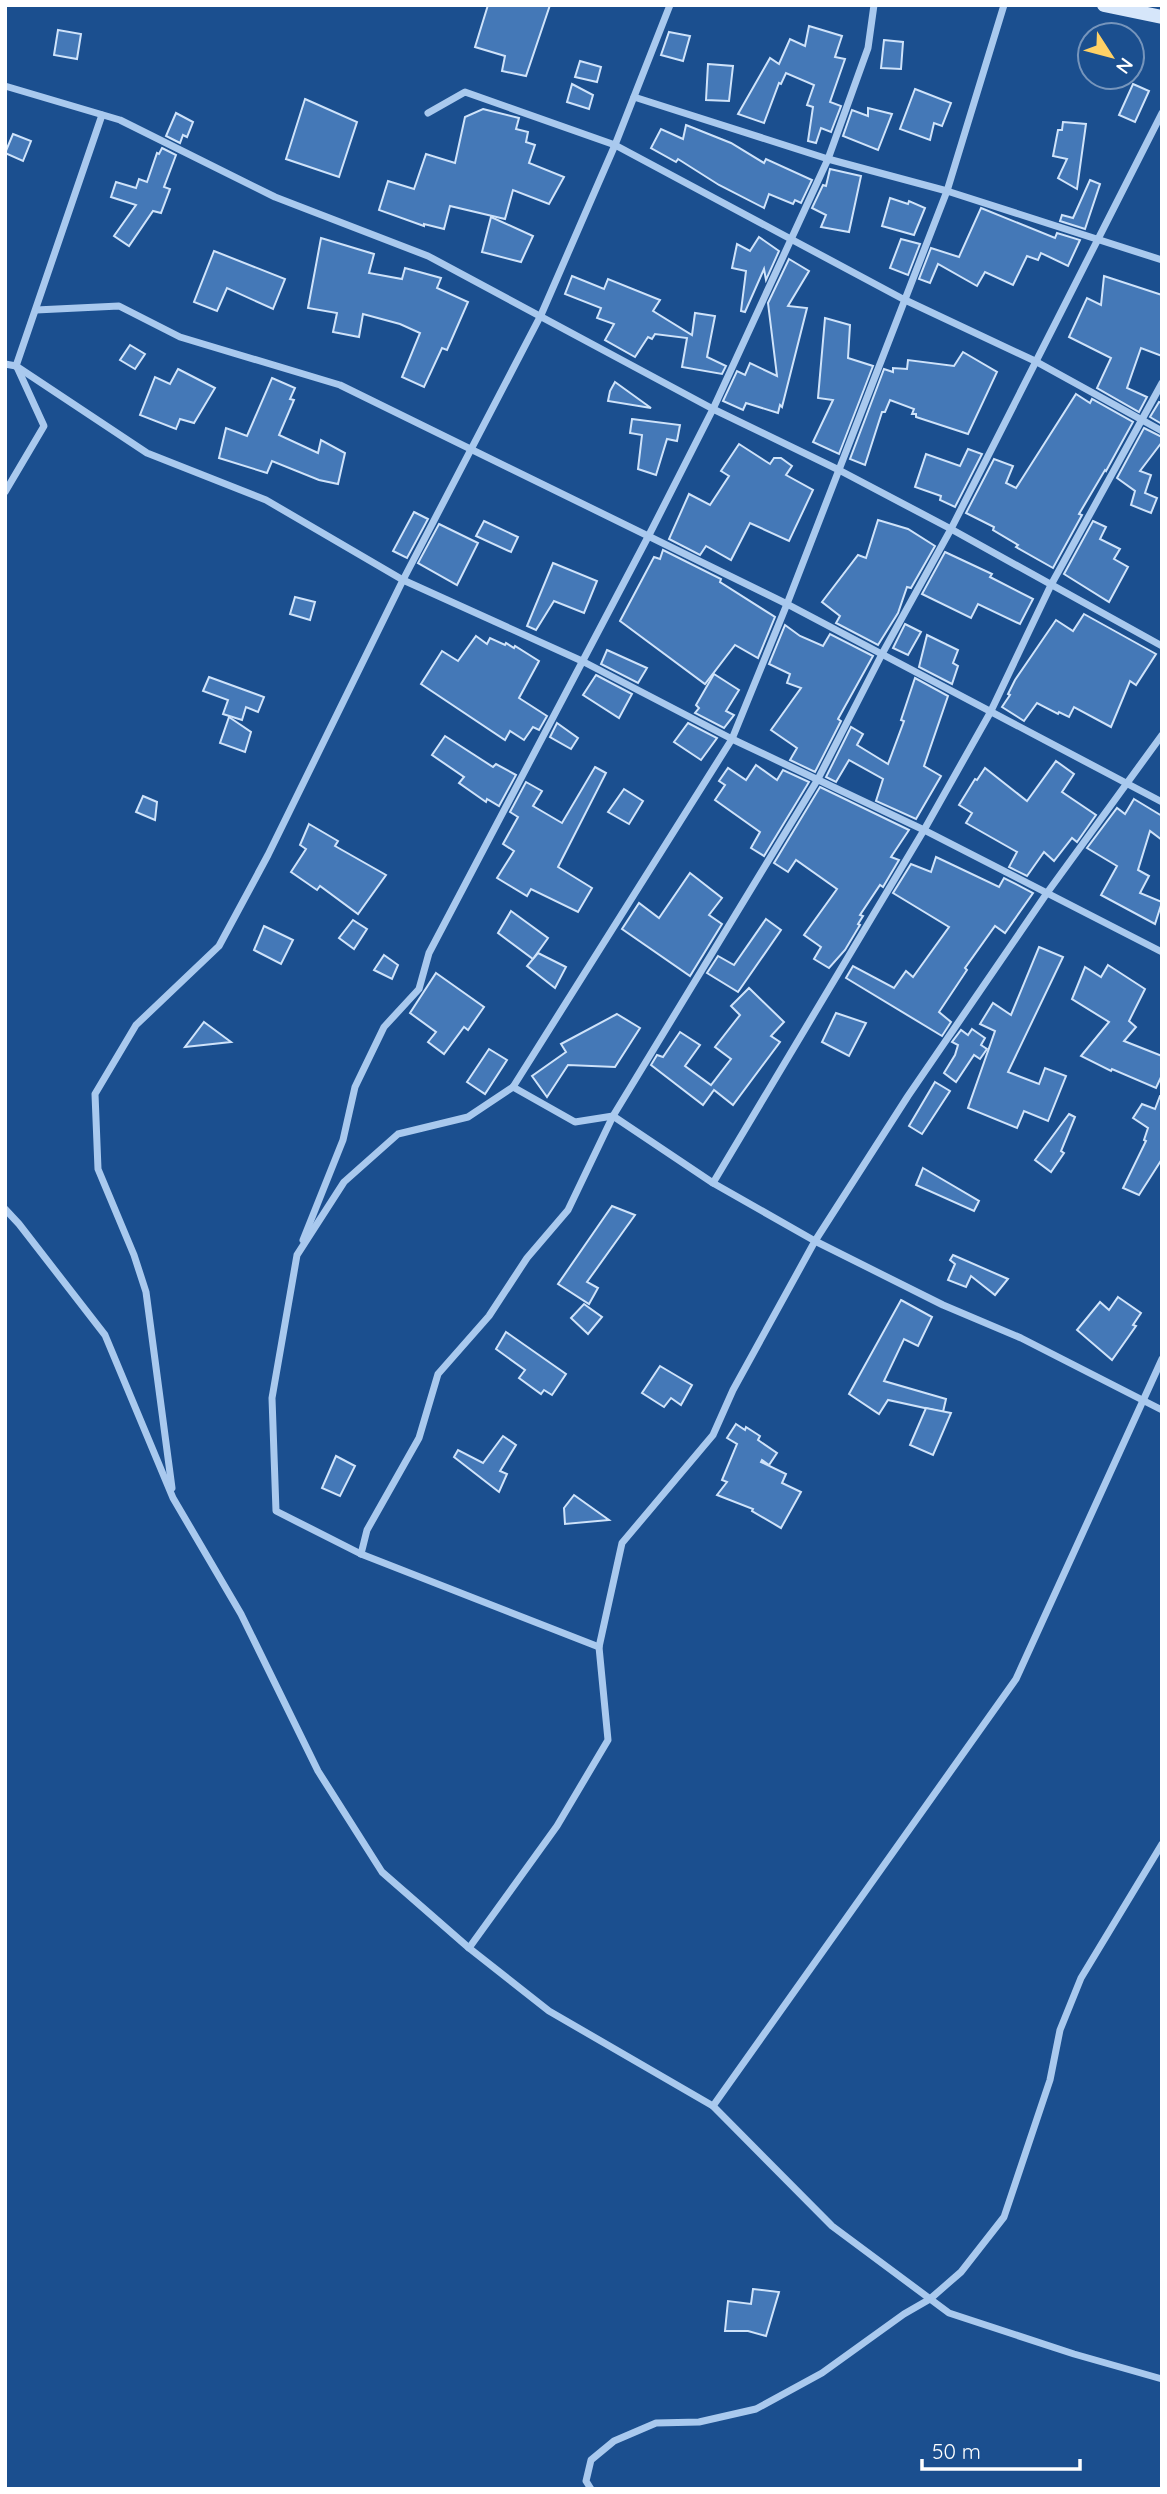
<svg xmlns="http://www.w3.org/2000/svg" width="1167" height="2494" viewBox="0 0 1167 2494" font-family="Quicksand,sans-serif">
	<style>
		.building { fill: #4478b7; stroke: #cfe3fa; stroke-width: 2 }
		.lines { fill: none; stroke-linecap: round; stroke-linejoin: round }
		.street { stroke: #a9c9ee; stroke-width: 7 }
		.secondary { stroke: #d6e6fa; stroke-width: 14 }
	</style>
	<rect width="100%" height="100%" fill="#1b4f8f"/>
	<g class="building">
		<polygon points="488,5 550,5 526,76 502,71 505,56 475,47"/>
		<polygon points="809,26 842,36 835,57 845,59 830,102 841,106 831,132 821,128 816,143 808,141 813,107 807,105 814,85 786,73 781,84 779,83 764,123 738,114 770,58 779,64 790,39 805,46"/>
		<polygon points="58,30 81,34 77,59 54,55"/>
		<polygon points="669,32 690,36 683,61 661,55"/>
		<polygon points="884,40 903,42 901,69 881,68"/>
		<polygon points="580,61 601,67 597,82 575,77"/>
		<polygon points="708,64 733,66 729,101 706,100"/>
		<polygon points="572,84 593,95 589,109 567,102"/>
		<polygon points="1133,84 1149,91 1135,122 1119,115"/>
		<polygon points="915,89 951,103 942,126 934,123 930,140 900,129"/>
		<polygon points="305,99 357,122 339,177 286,159"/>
		<polygon points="868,108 892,114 878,150 843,136 852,110 868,116"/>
		<polygon points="483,109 519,118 516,129 528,132 526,142 535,145 529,163 564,177 549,204 513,190 505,219 450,206 444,229 424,224 424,226 379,210 388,181 414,189 426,154 455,163 465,117"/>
		<polygon points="176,113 193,122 187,137 183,135 180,143 166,136"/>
		<polygon points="1063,122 1086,124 1077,189 1058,178 1067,159 1053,156 1058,130 1062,130"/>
		<polygon points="686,125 731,143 764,163 766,159 812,180 801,203 795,200 793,204 769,194 764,208 719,185 678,159 676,162 651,148 661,129 683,139"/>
		<polygon points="13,134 31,141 23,161 5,153"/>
		<polygon points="162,148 176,155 164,187 170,189 161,213 153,211 129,246 114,236 136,205 111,197 116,182 136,188 139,179 147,182 157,153 159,154"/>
		<polygon points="830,169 861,176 849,232 821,227 826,215 812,208 823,185 826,186"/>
		<polygon points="1090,180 1100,184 1085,229 1060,221 1062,215 1073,218"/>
		<polygon points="890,198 908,204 909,201 925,208 914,235 882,226"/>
		<polygon points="981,208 1055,238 1057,233 1080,240 1068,266 1041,253 1038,260 1027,256 1013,285 985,272 977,286 938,264 930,283 919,279 931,248 959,257"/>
		<polygon points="491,217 533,236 521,262 482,252"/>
		<polygon points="759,237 779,251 766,280 764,269 745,312 741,311 746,271 732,268 737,244 750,251"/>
		<polygon points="321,238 374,254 369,273 402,279 405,268 441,278 437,288 468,302 447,350 442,348 424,387 402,377 420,333 400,324 363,314 359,337 333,332 337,313 308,308"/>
		<polygon points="901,239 920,244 908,275 890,268"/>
		<polygon points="214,251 285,279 273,309 227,288 217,311 194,302"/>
		<polygon points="789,259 809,271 788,306 807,308 782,407 780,405 778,413 746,403 743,410 723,401 737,371 745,375 750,363 777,376 768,303"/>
		<polygon points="572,276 604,289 608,279 660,300 653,311 692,335 695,313 715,316 707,357 726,366 722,374 682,367 687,338 655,334 652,339 648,337 635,357 605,340 614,324 597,318 601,308 565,294"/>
		<polygon points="1104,276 1162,295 1162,356 1141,348 1127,388 1147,397 1139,412 1097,388 1111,358 1069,337 1087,298 1101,305"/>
		<polygon points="825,318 850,325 848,358 873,366 839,454 813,442 833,400 818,398"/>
		<polygon points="130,345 145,354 135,369 120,360"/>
		<polygon points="963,352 997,372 968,434 916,417 916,414 912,414 914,409 890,400 885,412 882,412 865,465 850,459 884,369 893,372 893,368 907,369 908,360 954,366"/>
		<polygon points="178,369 215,388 194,423 180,419 176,429 140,415 155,377 170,384"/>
		<polygon points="272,378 295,388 290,399 294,400 279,435 318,453 321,440 345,453 338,484 319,480 272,461 267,473 219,458 226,428 247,436"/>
		<polygon points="615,382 651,408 608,401 610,391"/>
		<polygon points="1076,394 1090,403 1092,399 1133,422 1106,471 1105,470 1079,514 1082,515 1053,568 1016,547 1018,545 993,530 994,527 966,513 994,459 1013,466 1006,483 1016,488"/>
		<polygon points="1159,402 1162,403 1162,424 1150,417"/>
		<polygon points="632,419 680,425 677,441 667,439 656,475 638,469 642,435 630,433"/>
		<polygon points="1144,428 1162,437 1162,442 1140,471 1151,475 1145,493 1157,498 1151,513 1131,505 1135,491 1117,478"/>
		<polygon points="739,444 770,464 774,458 781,458 792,466 786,475 813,490 789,541 750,523 731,560 706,546 700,555 669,539 689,494 710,505 729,476 721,471"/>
		<polygon points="968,449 982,454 955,507 940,500 941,496 915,487 926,454 960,466"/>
		<polygon points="414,512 428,519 407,558 393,551"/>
		<polygon points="878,520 908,529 935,546 911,588 907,587 898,613 878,645 836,623 840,616 822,602 858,555 866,558"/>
		<polygon points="484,521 518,537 511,552 476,536"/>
		<polygon points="1093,521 1106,527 1100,539 1120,549 1114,559 1128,567 1109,602 1064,574"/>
		<polygon points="439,524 478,543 457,585 418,563"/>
		<polygon points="663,550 721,579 720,582 775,617 758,658 735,645 705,684 620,621 654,557 660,559"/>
		<polygon points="945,552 992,574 990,577 1033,599 1020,624 978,604 971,618 922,594"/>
		<polygon points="553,563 597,581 584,613 554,601 536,630 527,626"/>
		<polygon points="295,597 315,602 310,620 290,614"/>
		<polygon points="1084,614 1156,654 1136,685 1130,681 1111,727 1074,707 1069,717 1059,712 1058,714 1037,703 1024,721 1002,707 1010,695 1008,694 1015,680 1056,620 1073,631"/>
		<polygon points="905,624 921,632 908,655 893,648"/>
		<polygon points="785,625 800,636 823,646 830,634 873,656 838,719 841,721 815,772 790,760 797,748 771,730 801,688 787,683 790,674 769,664"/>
		<polygon points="927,635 958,650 953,663 958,666 952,684 919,667"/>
		<polygon points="476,636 487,644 490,638 505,645 506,643 514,648 515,646 539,661 519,698 547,716 539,730 533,727 524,740 510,731 505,740 421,684 442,651 458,661"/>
		<polygon points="607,650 647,668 638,683 601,664"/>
		<polygon points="714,674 739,690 726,711 734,715 724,728 695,713 699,708 696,705"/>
		<polygon points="596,675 632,694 619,718 583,695"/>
		<polygon points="209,677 264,697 258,712 246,707 242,720 223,714 228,700 203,691"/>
		<polygon points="915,678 948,696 924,766 941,776 916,819 876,801 883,779 849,760 836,782 826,777 851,727 863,734 857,745 888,764 904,721 901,720"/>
		<polygon points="229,717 251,732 245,752 220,743"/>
		<polygon points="557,723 578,738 571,749 550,737"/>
		<polygon points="688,723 717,738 701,760 674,742"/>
		<polygon points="445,736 493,767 496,764 516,775 499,806 487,799 486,802 459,783 464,777 432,755"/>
		<polygon points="1056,761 1074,774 1062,792 1096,815 1077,842 1072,838 1054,861 1044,852 1027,876 1009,867 1017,852 966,823 972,813 959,805 975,779 977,780 985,768 1027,801"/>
		<polygon points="756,765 777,780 783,770 809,782 764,856 751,848 760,832 715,800 725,785 719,781 728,768 746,780"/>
		<polygon points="595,767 606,773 558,867 592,888 578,912 531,889 527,896 497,878 514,851 503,844 518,817 510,812 526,782 542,791 533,806 562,823"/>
		<polygon points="820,787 909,830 891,857 899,860 883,887 880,885 860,915 863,916 858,924 860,925 845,950 829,968 814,959 821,947 804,935 837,889 796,860 788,872 774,863"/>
		<polygon points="624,789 643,801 629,824 608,812"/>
		<polygon points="143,796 157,802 155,820 136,812"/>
		<polygon points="1134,799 1162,816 1162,840 1150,831 1138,870 1149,876 1140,893 1162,902 1155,924 1101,895 1117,866 1087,848 1117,808 1125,814"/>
		<polygon points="309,824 338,841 335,846 386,875 358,914 320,886 317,890 291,872 306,849 300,845"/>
		<polygon points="936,857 999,887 1004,878 1033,893 1005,933 995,926 965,968 967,970 939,1012 951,1022 942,1036 846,978 853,966 894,988 906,971 913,977 949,927 893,893 911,864 931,872"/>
		<polygon points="690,873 722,898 709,915 722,924 690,976 622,929 639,903 659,918"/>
		<polygon points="511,911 548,938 533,959 498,933"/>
		<polygon points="766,919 781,930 738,992 707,973 718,956 734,965"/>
		<polygon points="353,920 367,929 354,949 339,938"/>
		<polygon points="264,926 293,940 281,964 254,950"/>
		<polygon points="1039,947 1063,957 1008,1072 1039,1084 1045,1068 1066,1076 1048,1121 1024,1111 1017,1128 968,1108 995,1031 980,1024 993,1003 1011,1015"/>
		<polygon points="538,953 566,967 555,988 527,966"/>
		<polygon points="384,955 398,965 392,979 374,970"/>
		<polygon points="1108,965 1145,989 1129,1021 1136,1027 1124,1041 1162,1056 1162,1075 1156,1088 1112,1069 1111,1071 1081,1056 1109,1022 1072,999 1085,967 1101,977"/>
		<polygon points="436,973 484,1007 468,1030 464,1027 444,1054 428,1042 436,1032 410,1013"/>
		<polygon points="749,988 784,1022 771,1036 780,1042 733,1105 714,1090 703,1105 651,1065 657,1055 663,1057 680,1032 700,1045 685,1066 711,1085 731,1059 715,1047 740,1015 731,1006"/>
		<polygon points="836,1013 866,1023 849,1056 822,1042"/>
		<polygon points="617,1014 640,1028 615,1067 568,1065 547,1097 532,1076 566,1052 561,1044"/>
		<polygon points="204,1022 231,1042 185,1047"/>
		<polygon points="972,1029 985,1038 981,1045 987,1049 980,1059 974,1055 956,1082 944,1073 955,1055 958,1045 952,1042 961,1030 968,1035"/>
		<polygon points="489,1049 507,1060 485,1094 467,1082"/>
		<polygon points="935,1082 950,1091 922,1134 909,1126"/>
		<polygon points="1160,1096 1162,1096 1162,1159 1139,1195 1123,1188 1146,1141 1144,1140 1148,1128 1133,1118 1142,1104 1155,1109"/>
		<polygon points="1069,1114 1075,1117 1061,1151 1064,1153 1051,1172 1035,1160"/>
		<polygon points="923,1168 979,1201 974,1211 916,1185"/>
		<polygon points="612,1206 635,1215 587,1282 598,1288 589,1304 558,1284"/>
		<polygon points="953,1255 1008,1279 995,1295 971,1276 966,1287 948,1280 955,1264 950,1260"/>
		<polygon points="1118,1297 1141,1313 1133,1325 1136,1326 1112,1360 1077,1330 1100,1302 1109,1310"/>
		<polygon points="901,1300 932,1317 918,1346 904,1339 884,1381 946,1399 943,1412 888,1400 879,1414 849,1394"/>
		<polygon points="584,1304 602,1317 588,1334 571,1318"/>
		<polygon points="506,1332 566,1374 552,1395 544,1390 541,1394 519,1378 525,1370 496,1349"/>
		<polygon points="660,1366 692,1385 681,1405 671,1398 664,1407 642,1393"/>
		<polygon points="926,1408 951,1413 933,1455 910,1445"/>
		<polygon points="736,1424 745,1430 746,1427 760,1436 758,1440 777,1453 769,1465 762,1460 761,1462 786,1474 782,1483 801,1492 781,1528 752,1511 753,1509 717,1495 727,1482 722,1480 737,1444 727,1438"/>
		<polygon points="503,1436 516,1445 500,1471 507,1474 499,1492 454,1457 458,1450 483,1463"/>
		<polygon points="336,1456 355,1466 340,1496 322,1488"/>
		<polygon points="574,1495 609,1520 565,1524 564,1508"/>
		<polygon points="753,2289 779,2292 766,2336 748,2331 725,2331 728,2301 751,2304"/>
	</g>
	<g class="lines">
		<g class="street">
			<polyline points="5,86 120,120 275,197 428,256 713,409 839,470 951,529 1162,646"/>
			<polyline points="634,97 828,159 947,191 1162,260"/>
			<polyline points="428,113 465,92 615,145 903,299 1035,361 1162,431"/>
			<polyline points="36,310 119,306 180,337 340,385 787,604 1162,802"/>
			<polyline points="5,364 16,366 102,115"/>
			<polyline points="16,366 147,453 266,500 403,580 582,661 732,739 924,830 1162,952"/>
			<polyline points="5,492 44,426 17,367"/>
			<polyline points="513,1087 575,1122 613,1116 713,1183 815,1241 943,1305 1021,1338 1162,1410"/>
			<polyline points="713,1183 924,830 990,713 1051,585 1162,383"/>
			<polyline points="5,1209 19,1224 105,1335 173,1498 241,1614 318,1771 382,1872 469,1948 549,2011 713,2106 832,2226 949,2313 1074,2354 1162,2379"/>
			<polyline points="303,1240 343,1140 355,1087 384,1027 419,989 429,953 649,535 713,409 828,159 868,48 874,5"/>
			<polyline points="172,1488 146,1292 134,1255 98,1169 95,1094 136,1025 219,946 268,855 403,580 541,315 615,145 670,5"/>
			<polyline points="361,1554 367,1530 419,1438 438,1374 489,1316 527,1258 568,1210 613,1116 818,779 882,654 951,529 1162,113"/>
			<polyline points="599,1647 361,1554 276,1511 272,1398 297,1255 344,1182 398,1134 468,1117 513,1087 732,739 787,604 947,191 1004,5"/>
			<polyline points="469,1948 557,1826 608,1740 599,1647 622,1543 713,1435 733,1390 815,1241 908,1096 1047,893 1162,735"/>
			<polyline points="713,2106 1016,1679 1162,1359"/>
			<polyline points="591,2489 586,2481 591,2460 614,2441 656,2423 699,2422 756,2409 822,2373 904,2314 930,2299 961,2272 1004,2217 1050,2080 1060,2030 1081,1978 1162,1844"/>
		</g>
		<polyline class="secondary" points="1104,5 1162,17"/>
	</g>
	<rect width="1167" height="2494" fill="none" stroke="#ffffff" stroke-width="14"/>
	<g transform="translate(1111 56) rotate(126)"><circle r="33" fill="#1b4f8f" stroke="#7695bc" stroke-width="2"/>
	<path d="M0-5L12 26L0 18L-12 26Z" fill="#ffd166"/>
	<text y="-10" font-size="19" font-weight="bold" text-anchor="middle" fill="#ffffff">N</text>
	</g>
	<path d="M922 2459v10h158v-10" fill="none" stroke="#ffffff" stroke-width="3.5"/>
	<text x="932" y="2459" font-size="21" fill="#ffffff" stroke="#1b4f8f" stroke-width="5" paint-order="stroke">50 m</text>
</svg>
